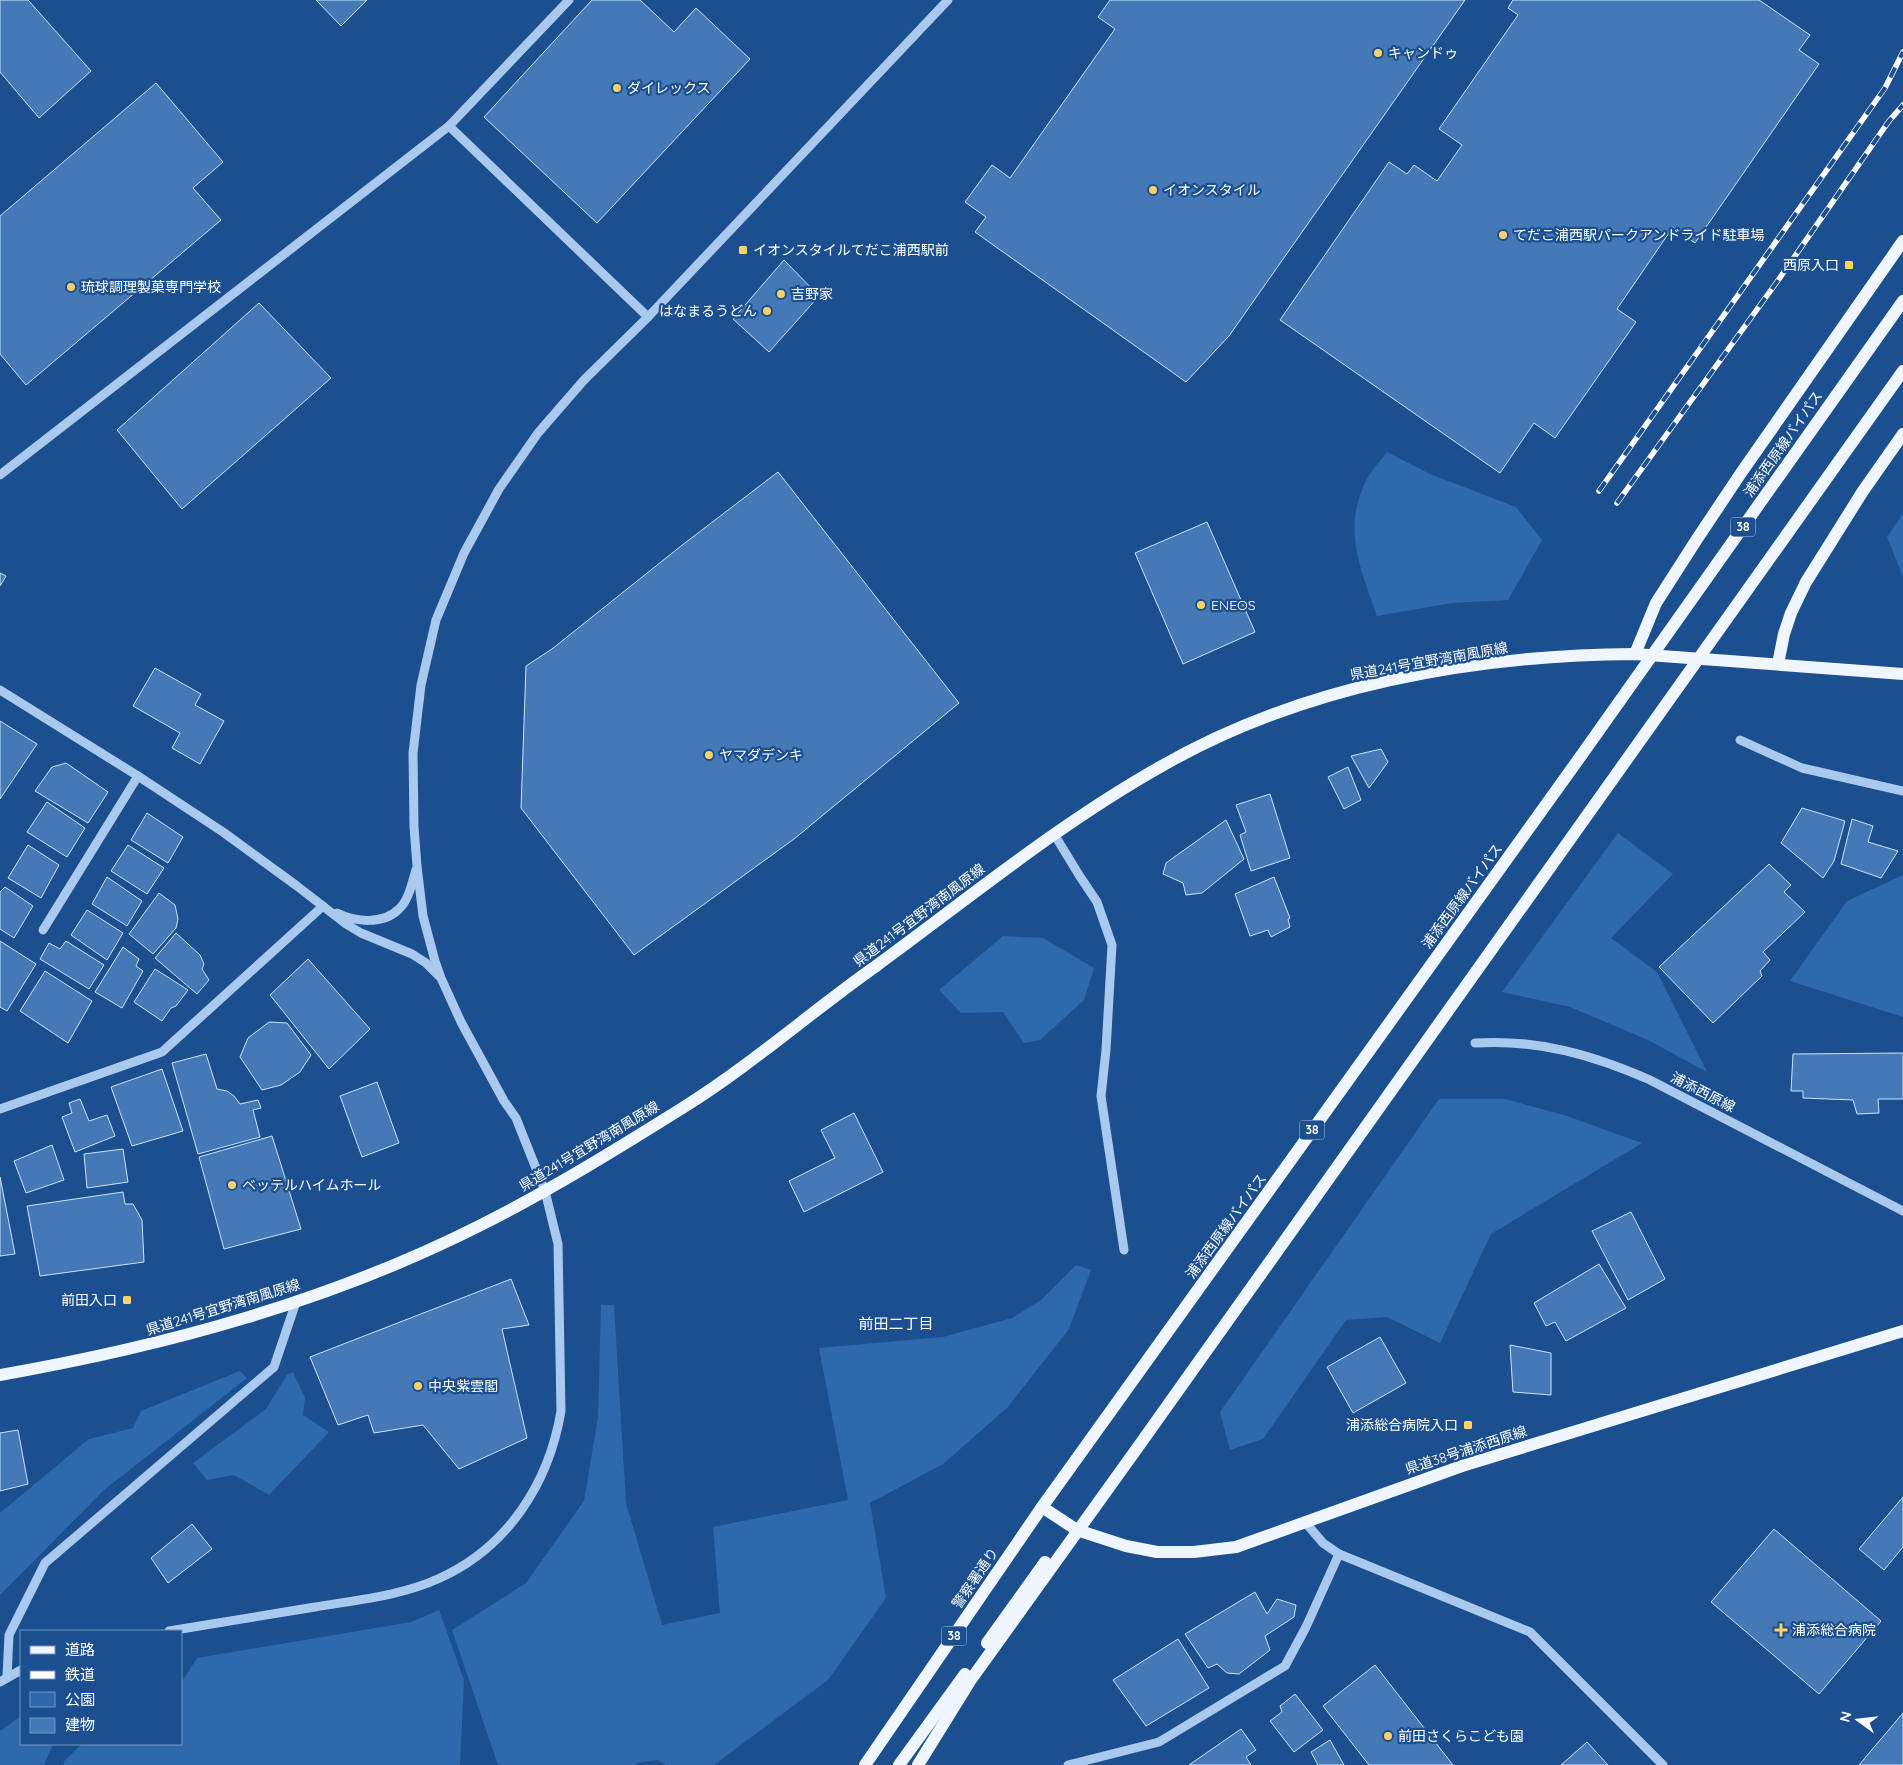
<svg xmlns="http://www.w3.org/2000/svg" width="1903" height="1765" viewBox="0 0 1903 1765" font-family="Quicksand,'Noto Sans JP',sans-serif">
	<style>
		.green { fill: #2e69ad }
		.building { fill: #4478b7; stroke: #cfe3fa }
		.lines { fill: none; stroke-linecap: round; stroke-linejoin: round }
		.minor { stroke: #a9c9ee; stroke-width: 9 }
		.major { stroke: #f0f6ff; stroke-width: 12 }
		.rail-casing { stroke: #fff; stroke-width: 5.5 }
		.rail { stroke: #1b4f8f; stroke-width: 4; stroke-dasharray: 11; stroke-linecap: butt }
		.poi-dot { fill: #ffd166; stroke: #1b4f8f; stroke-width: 2 }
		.labels { text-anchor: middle; stroke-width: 4.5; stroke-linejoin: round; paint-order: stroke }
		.shield { fill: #1b4f8f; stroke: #bbcadd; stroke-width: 1 }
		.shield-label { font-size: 12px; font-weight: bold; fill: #fff }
		.poi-label { font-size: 14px; fill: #fff; stroke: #1b4f8f; text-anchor: start }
		.street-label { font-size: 14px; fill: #fff; stroke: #1b4f8f }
		.neighbourhood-label { font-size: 15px; fill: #fff; stroke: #1b4f8f }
	</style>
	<rect width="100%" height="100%" fill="#1b4f8f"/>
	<g class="green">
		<path d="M1387 452 1430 474 1516 507 1542 540 1508 600 1452 603 1377 616C1360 567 1341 527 1368 477 1373 468 1381 460 1387 452Z"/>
		<polygon points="1903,513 1903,577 1887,537"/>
		<polygon points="1618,833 1673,874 1611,938 1657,972 1707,1072 1648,1040 1570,1007 1502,992"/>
		<polygon points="1903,875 1903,1017 1790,981 1847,901"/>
		<polygon points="1003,936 1043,938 1094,968 1084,1000 1040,1040 1024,1043 1003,1012 961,1013 939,990"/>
		<polygon points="1439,1099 1505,1099 1567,1116 1642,1143 1491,1234 1440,1343 1387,1317 1346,1320 1263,1439 1230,1450 1220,1412"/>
		<polygon points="1076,1265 1091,1270 1069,1329 1007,1408 943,1464 870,1503 886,1598 828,1680 714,1765 666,1765 658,1760 637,1763 636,1765 498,1765 452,1630 526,1583 584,1501 598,1417 601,1305 614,1305 626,1503 662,1625 720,1613 713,1527 848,1500 819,1348 943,1337 1012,1318 1041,1300"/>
		<polygon points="240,1371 247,1378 104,1490 0,1595 0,1513 89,1439 133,1428 141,1411"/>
		<polygon points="293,1372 305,1398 303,1415 329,1432 269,1495 234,1475 207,1480 193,1463 266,1409 287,1375"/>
		<polygon points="439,1610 464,1680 460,1765 63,1765 66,1759 82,1744 181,1744 181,1683 197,1658 411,1622"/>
		<polygon points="21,1716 21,1744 53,1744 44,1765 0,1765 0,1731"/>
	</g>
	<g class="building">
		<polygon points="0,0 28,0 91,71 39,118 0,72"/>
		<polygon points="316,0 367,0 341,26"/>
		<polygon points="592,0 640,0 674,32 696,8 750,59 597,223 484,117"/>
		<polygon points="1110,0 1465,0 1229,336 1186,382 975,232 986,217 965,202 992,165 1010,178 1115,29 1098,17"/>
		<polygon points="1513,0 1759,0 1810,35 1799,50 1819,64 1695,243 1673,227 1617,309 1636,322 1555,438 1534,423 1500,473 1280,320 1389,162 1407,174 1414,165 1437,181 1462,145 1439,129 1518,15 1508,8"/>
		<polygon points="156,83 223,162 193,188 221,220 26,385 0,354 0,216"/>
		<polygon points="784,260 819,296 769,352 733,319"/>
		<polygon points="259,303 331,378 182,509 117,430"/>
		<polygon points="778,472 959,703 794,839 634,955 521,808 526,666 552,649 681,546"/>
		<polygon points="1207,522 1255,632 1183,664 1135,553"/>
		<polygon points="0,573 6,576 0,586"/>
		<polygon points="155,668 201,694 195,705 224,721 200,764 172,748 180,733 133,706"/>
		<polygon points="0,721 37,744 0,799"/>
		<polygon points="1381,749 1388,762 1369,788 1351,756"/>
		<polygon points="66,763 108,792 88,823 35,791 52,767"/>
		<polygon points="1348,767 1361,800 1344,809 1328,777"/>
		<polygon points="1270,794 1290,858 1251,871 1240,835 1246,832 1236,805"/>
		<polygon points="47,802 85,828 67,857 27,832"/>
		<polygon points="1802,808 1845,821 1834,861 1823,878 1781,843"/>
		<polygon points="147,813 183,837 168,863 131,840"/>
		<polygon points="1852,819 1873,826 1868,842 1898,851 1881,878 1841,864"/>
		<polygon points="1226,820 1244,859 1202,893 1186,895 1183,883 1163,874 1166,863"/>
		<polygon points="28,845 59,865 41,898 8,878"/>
		<polygon points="128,845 164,868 147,894 111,871"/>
		<polygon points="1769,864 1791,885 1784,892 1805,912 1763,952 1770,960 1760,971 1762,976 1713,1023 1659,967"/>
		<polygon points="107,877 142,901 127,926 92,904"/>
		<polygon points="1274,877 1290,918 1288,919 1290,927 1271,937 1268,930 1250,936 1235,894"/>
		<polygon points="5,887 33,906 14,938 0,929 0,892"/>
		<polygon points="159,893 175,905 178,919 176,928 153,954 129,934"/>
		<polygon points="87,910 123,933 107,960 71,935"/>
		<polygon points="176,933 200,955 204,964 202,969 209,980 197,994 155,958"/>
		<polygon points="0,941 36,964 7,1011 0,1007"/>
		<polygon points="66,941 104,965 89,989 40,959 49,943 60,949"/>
		<polygon points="123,947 139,959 136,966 143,971 122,1008 95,992"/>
		<polygon points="308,959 370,1029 329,1069 270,995"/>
		<polygon points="155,969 188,990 176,1006 171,1008 162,1021 134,1002"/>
		<polygon points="45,971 92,1001 68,1043 20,1011"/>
		<polygon points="269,1022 287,1023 311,1055 300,1072 281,1085 262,1090 240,1057 248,1038"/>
		<polygon points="1903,1053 1903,1099 1878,1099 1879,1113 1857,1114 1853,1100 1803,1098 1803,1091 1791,1091 1793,1054"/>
		<polygon points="206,1054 217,1089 227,1091 234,1096 240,1104 258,1100 261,1108 253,1110 260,1137 198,1154 172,1063"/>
		<polygon points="162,1069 183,1131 132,1146 111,1087"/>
		<polygon points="377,1082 399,1143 362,1157 340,1096"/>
		<polygon points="80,1099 89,1121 107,1115 115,1136 75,1152 62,1117 72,1113 69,1103"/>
		<polygon points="854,1113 883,1172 804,1212 789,1181 835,1158 821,1130"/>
		<polygon points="272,1136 301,1229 224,1249 199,1157"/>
		<polygon points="52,1145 64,1180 26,1193 14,1161"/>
		<polygon points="123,1149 128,1182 87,1188 84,1154"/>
		<polygon points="0,1177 15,1254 0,1256"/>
		<polygon points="123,1192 125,1204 133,1204 142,1220 144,1262 40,1276 27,1206"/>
		<polygon points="1631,1212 1665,1279 1628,1300 1592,1231"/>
		<polygon points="1599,1264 1626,1308 1566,1341 1555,1322 1546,1326 1534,1303"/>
		<polygon points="511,1279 529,1325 502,1329 527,1438 459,1469 423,1425 374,1433 368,1415 338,1425 310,1357"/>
		<polygon points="1380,1337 1406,1383 1353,1413 1327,1367"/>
		<polygon points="1510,1345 1551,1353 1551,1395 1513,1392"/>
		<polygon points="18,1430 28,1484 0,1491 0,1433"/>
		<polygon points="1903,1497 1903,1547 1884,1570 1859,1549"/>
		<polygon points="192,1524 212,1549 168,1583 151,1558"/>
		<polygon points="1774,1529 1881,1621 1819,1694 1711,1602"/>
		<polygon points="1255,1592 1267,1614 1277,1599 1296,1605 1294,1617 1265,1636 1270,1650 1239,1674 1227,1673 1217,1664 1208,1668 1185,1634"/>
		<polygon points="1178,1639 1209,1688 1146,1726 1113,1680"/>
		<polygon points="1375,1665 1453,1765 1369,1765 1323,1706"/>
		<polygon points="1295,1694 1323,1730 1294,1752 1270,1721 1282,1712 1280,1706"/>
		<polygon points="1903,1713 1903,1765 1859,1765"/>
		<polygon points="1241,1729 1256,1750 1246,1757 1251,1765 1189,1765"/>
		<polygon points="1330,1740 1344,1765 1318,1765 1311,1752"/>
		<polygon points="1587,1742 1608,1765 1561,1765"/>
	</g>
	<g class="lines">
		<g class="minor">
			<polyline points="449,126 648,317"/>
			<polyline points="0,475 449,126 569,0"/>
			<polyline points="0,690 138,776 223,832 297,886 346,924 361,933 412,954 426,963 439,976"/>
			<polyline points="1740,740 1802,768 1903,791"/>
			<polyline points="1054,834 1079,875 1097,902 1112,945 1106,1050 1101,1096 1124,1250"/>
			<path d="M337 913C355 922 383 925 399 909 409 900 412 882 416 870"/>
			<polyline points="43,930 138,776"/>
			<path d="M1475 1043C1538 1039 1593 1055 1650 1080L1903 1211"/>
			<polyline points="0,1109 162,1052 323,906"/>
			<polyline points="1305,1522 1323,1543 1339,1554 1530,1632 1663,1765"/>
			<path d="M169 1631C217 1623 266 1615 315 1607 356 1600 401 1596 440 1578 508 1547 549 1483 561 1411L558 1244 545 1191 516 1118 504 1101 461 1022 441 978 435 961 423 916 417 866 414 827 413 753 421 685 436 620 464 553 499 489 538 433 584 380 648 317 948 0"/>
			<polyline points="7,1677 9,1635 45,1563 274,1367 296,1302"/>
			<polyline points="0,1682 21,1670"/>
			<polyline points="1068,1765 1159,1742 1285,1666 1306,1627 1339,1554"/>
		</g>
		<g class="major">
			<polyline points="1635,654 1656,603 1697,539 1741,473 1903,241"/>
			<polyline points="1778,664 1784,634 1791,613 1806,582 1863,491 1903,434"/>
			<path d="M0 1375C165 1346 328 1302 479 1226 549 1191 617 1149 684 1107 751 1065 811 1012 876 966 969 898 1059 824 1160 767 1302 685 1473 655 1635 654L1903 674"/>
			<polyline points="1042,1507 1077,1530 1126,1546 1157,1552 1194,1552 1236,1547 1462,1466 1903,1331"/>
			<polyline points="987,1643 1045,1562"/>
			<polyline points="865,1765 1042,1507 1583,753 1903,301"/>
			<polyline points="899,1765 965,1674"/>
			<polyline points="918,1765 970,1681 1138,1447 1903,371"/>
		</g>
		<g class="rail-casing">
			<g id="rail">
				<polyline points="1599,491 1885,88 1903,52"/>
				<polyline points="1617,503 1779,279 1889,121 1903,105"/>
			</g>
		</g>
		<use href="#rail" class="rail"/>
	</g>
	<g class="poi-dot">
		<circle cx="1378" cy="53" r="5"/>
		<circle cx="617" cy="88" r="5"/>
		<circle cx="1153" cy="190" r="5"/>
		<circle cx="1503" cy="235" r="5"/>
		<rect x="738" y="245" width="10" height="10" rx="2.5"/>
		<rect x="1844" y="260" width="10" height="10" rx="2.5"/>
		<circle cx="71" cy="287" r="5"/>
		<circle cx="781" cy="294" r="5"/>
		<circle cx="767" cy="311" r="5"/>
		<circle cx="1201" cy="605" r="5"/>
		<circle cx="709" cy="755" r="5"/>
		<circle cx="232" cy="1185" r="5"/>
		<rect x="122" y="1295" width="10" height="10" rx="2.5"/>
		<circle cx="418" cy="1386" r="5"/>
		<rect x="1463" y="1420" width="10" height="10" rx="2.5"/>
		<path d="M1778.5 1622.5h5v5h5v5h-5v5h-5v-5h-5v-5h5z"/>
		<circle cx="1388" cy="1736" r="5"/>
	</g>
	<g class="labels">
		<g class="shield">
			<rect x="1730.5" y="517.5" width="25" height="19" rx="4"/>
			<rect x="1299.5" y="1120.5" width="25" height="19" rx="4"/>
			<rect x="941.5" y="1626.5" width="25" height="19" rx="4"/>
		</g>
		<g class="shield-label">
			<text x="1743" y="531">38</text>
			<text x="1312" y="1134">38</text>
			<text x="954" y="1640">38</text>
		</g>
		<g class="poi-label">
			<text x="1388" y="58">キャンドゥ</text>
			<text x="627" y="93">ダイレックス</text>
			<text x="1163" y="195">イオンスタイル</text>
			<text x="1513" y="240">てだこ浦西駅パークアンドライド駐車場</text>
			<text x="753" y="255">イオンスタイルてだこ浦西駅前</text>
			<text x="1839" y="270" text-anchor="end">西原入口</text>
			<text x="81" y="292">琉球調理製菓専門学校</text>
			<text x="791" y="299">吉野家</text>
			<text x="757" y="316" text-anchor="end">はなまるうどん</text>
			<text x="1211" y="610">ENEOS</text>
			<text x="719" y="760">ヤマダデンキ</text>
			<text x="242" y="1190">ベッテルハイムホール</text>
			<text x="117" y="1305" text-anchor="end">前田入口</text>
			<text x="428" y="1391">中央紫雲閣</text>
			<text x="1458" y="1430" text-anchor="end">浦添総合病院入口</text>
			<text x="1792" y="1635">浦添総合病院</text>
			<text x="1398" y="1741">前田さくらこども園</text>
		</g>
		<g class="street-label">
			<text transform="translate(1783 444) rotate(-55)" y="5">浦添西原線バイパス</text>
			<text transform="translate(1429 661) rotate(-10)" y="5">県道241号宜野湾南風原線</text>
			<text transform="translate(1462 896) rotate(-54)" y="5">浦添西原線バイパス</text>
			<text transform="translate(919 915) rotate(-37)" y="5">県道241号宜野湾南風原線</text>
			<text transform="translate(1703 1092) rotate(27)" y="5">浦添西原線</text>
			<text transform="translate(589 1146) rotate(-31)" y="5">県道241号宜野湾南風原線</text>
			<text transform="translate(1226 1226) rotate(-54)" y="5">浦添西原線バイパス</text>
			<text transform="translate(223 1307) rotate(-17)" y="5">県道241号宜野湾南風原線</text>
			<text transform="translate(1466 1450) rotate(-18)" y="5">県道38号浦添西原線</text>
			<text transform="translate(975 1578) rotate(-56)" y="5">警察署通り</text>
		</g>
		<g class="neighbourhood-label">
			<text x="896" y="1329">前田二丁目</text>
		</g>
	</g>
	<rect x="20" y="1630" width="162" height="115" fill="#1b4f8f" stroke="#7695bc"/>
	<rect x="30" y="1646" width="25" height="8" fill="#f0f6ff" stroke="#7695bc"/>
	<text x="65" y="1655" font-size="15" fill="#ffffff">道路</text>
	<rect x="30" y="1671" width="25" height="8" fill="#ffffff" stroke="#7695bc"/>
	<text x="65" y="1680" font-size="15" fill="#ffffff">鉄道</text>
	<rect x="30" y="1692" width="25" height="15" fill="#2e69ad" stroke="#7695bc"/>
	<text x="65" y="1705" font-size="15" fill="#ffffff">公園</text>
	<rect x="30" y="1718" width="25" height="15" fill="#4478b7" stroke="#7695bc"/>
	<text x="65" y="1730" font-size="15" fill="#ffffff">建物</text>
	<g transform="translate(1858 1720) rotate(285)" stroke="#1b4f8f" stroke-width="4" paint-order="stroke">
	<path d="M0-4L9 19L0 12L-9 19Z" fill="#ffffff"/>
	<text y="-8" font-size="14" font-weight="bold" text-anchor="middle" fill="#ffffff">N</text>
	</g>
</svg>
